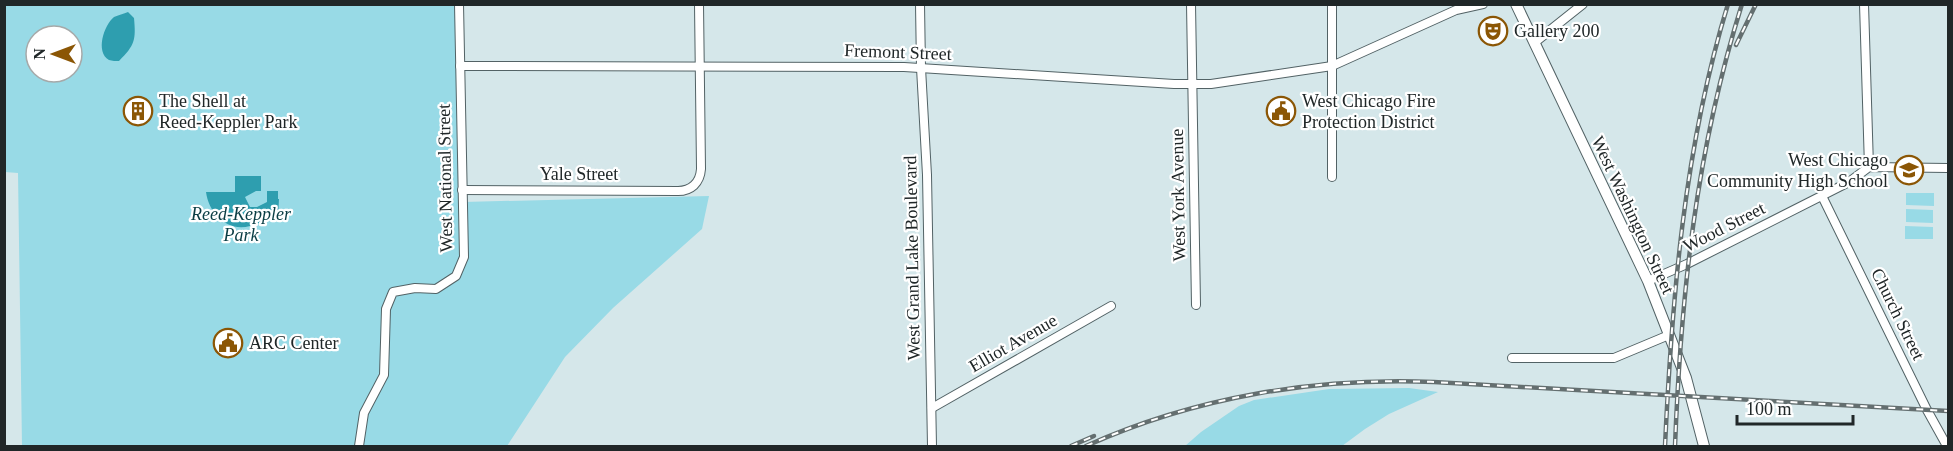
<svg xmlns="http://www.w3.org/2000/svg" width="1953" height="451" viewBox="0 0 1953 451" font-family="'Times New Roman',serif">
	<style>
		.green { fill: #98dae6; fill-rule: evenodd }
		.water { fill: #2e9eaf }
		.lines { fill: none; stroke-linecap: round; stroke-linejoin: round }
		.minor-casing { stroke: #526265; stroke-width: 10 }
		.major-casing { stroke: #526265; stroke-width: 12 }
		.minor { stroke: #fff; stroke-width: 8 }
		.major { stroke: #fff; stroke-width: 10 }
		.rail-casing { stroke: #646f70; stroke-width: 4.5 }
		.rail { stroke: #fff; stroke-width: 2; stroke-dasharray: 7; stroke-linecap: butt }
		.labels { text-anchor: middle; stroke-width: 4.5; stroke-linejoin: round; paint-order: stroke }
		.poi-label { font-size: 18px; fill: #202728; stroke: #fff; text-anchor: start }
		.street-label { font-size: 18px; fill: #202728; stroke: #fff }
		.park-label { font-size: 18px; font-style: italic; fill: #0a3d44; stroke: #fff }
	</style>
	<rect width="100%" height="100%" fill="#d5e7ea"/>
	<g class="green">
		<path d="M4 5H459L463 202 709 196 702 229 613 308 565 357 507 446H22L18 173 5 172ZM36 36H72V72H36Z"/>
		<polygon points="1906,193 1934,193 1934,206 1906,205"/>
		<polygon points="1906,209 1933,210 1933,223 1906,222"/>
		<polygon points="1905,226 1933,227 1933,239 1905,239"/>
		<polygon points="1409,388 1438,392 1389,414 1365,429 1342,446 1185,446 1201,432 1239,406 1254,400 1329,389"/>
	</g>
	<g class="water">
		<path d="M128 12 134 18C136 40 135 45 119 61 116 61 112 61 109 60 95 52 104 25 114 17 118 15 124 14 128 12Z"/>
		<path d="M235 176H261V191H256L245 197 250 207H257L267 202V191H278V199H279L278 217C268 218 260 224 250 226 227 232 209 214 206 192H235Z"/>
	</g>
	<g class="lines">
		<g class="minor-casing">
			<g id="minor">
				<polyline points="920,4 921,68 927,175 932,446"/>
				<polyline points="1191,4 1196,305"/>
				<polyline points="1332,4 1332,177"/>
				<polyline points="1864,4 1869,167"/>
				<polyline points="1534,43 1583,4"/>
				<polyline points="460,66 904,67 1174,84 1211,84 1332,66 1456,10 1483,4"/>
				<path d="M462 190 678 191C691 191 700 183 701 169L699 4"/>
				<polyline points="1822,196 1927,410 1947,446"/>
				<polyline points="1648,281 1687,264 1849,182 1869,167 1948,168"/>
				<polyline points="1512,358 1614,358 1669,335"/>
				<polyline points="932,408 1111,306"/>
				<polyline points="359,446 364,413 384,375 386,309 393,292 415,288 436,289 456,276 464,257 459,4"/>
			</g>
		</g>
		<g class="major-casing">
			<polyline id="major" points="1516,4 1648,281 1686,378 1704,446"/>
		</g>
		<use href="#minor" class="minor"/>
		<use href="#major" class="major"/>
		<g class="rail-casing">
			<g id="rail">
				<polyline points="1736,45 1756,4"/>
				<polyline points="1071,446 1094,436"/>
				<path d="M1086 446C1195 397 1315 377 1434 382L1948 411"/>
				<path d="M1665 446C1672 298 1684 148 1728 4"/>
				<path d="M1675 446C1681 294 1696 151 1742 4"/>
			</g>
		</g>
		<use href="#rail" class="rail"/>
	</g>
	<defs>
		<g id="theatre-ring" transform="scale(1.5)"><circle r="9.5" fill="#fff" stroke="#8b5605" stroke-width="1.5"/><path d="M-5-5.5Q0-4 5-5.5V0Q5 5 0 6Q-5 5-5 0ZM-3.3-2.5H-1v1.5H-3.3ZM1-2.5H3.3v1.5H1ZM-2.8 1Q0 5.5 2.8 1Z" fill="#8b5605"/></g>
		<g id="building-ring" transform="scale(1.5)"><circle r="9.5" fill="#fff" stroke="#8b5605" stroke-width="1.5"/><path d="M-4-6H4V6H1V3H-1V6H-4ZM-2.5-4.3h1.7v1.8h-1.7ZM.8-4.3h1.7v1.8H.8ZM-2.5-1h1.7V.8h-1.7ZM.8-1h1.7V.8H.8Z" fill="#8b5605"/></g>
		<g id="civic-ring" transform="scale(1.5)"><circle r="9.5" fill="#fff" stroke="#8b5605" stroke-width="1.5"/><path d="M-.6-6.5H3V-4.5H.6V-3L4-1V1h2V6H-6V1h2V-1L-.6-3ZM-1.2 2.5V6h2.4V2.5Z" fill="#8b5605"/></g>
		<g id="school-ring" transform="scale(1.5)"><circle r="9.5" fill="#fff" stroke="#8b5605" stroke-width="1.5"/><path d="M0-5L7-2L0 1L-7-2ZM-4 1L0 2.5L4 1V4Q0 6-4 4Z" fill="#8b5605"/></g>
	</defs>
	<g fill-rule="evenodd">
		<use href="#theatre-ring" x="1493" y="31"/>
		<use href="#building-ring" x="138" y="111"/>
		<use href="#civic-ring" x="1281" y="111"/>
		<use href="#school-ring" x="1909" y="170"/>
		<use href="#civic-ring" x="228" y="343"/>
	</g>
	<g class="labels">
		<g class="poi-label">
			<text x="1514" y="37">Gallery 200</text>
			<text x="159" y="107">The Shell at<tspan x="159" dy="21">Reed-Keppler Park</tspan></text>
			<text x="1302" y="107">West Chicago Fire<tspan x="1302" dy="21">Protection District</tspan></text>
			<text x="1888" y="166" text-anchor="end">West Chicago<tspan x="1888" dy="21">Community High School</tspan></text>
			<text x="249" y="349">ARC Center</text>
		</g>
		<g class="street-label">
			<text transform="translate(898 52) rotate(2)" y="6">Fremont Street</text>
			<text x="579" y="180">Yale Street</text>
			<text transform="translate(445 178) rotate(-91)" y="6">West National Street</text>
			<text transform="translate(1178 195) rotate(-91)" y="6">West York Avenue</text>
			<text transform="translate(1633 215) rotate(65)" y="6">West Washington Street</text>
			<text transform="translate(1724 227) rotate(-27)" y="6">Wood Street</text>
			<text transform="translate(912 258) rotate(-91)" y="6">West Grand Lake Boulevard</text>
			<text transform="translate(1898 314) rotate(64)" y="6">Church Street</text>
			<text transform="translate(1013 343) rotate(-30)" y="6">Elliot Avenue</text>
		</g>
		<g class="park-label">
			<text x="241" y="220">Reed-Keppler<tspan x="241" dy="21">Park</tspan></text>
		</g>
	</g>
	<rect width="1953" height="451" fill="none" stroke="#202728" stroke-width="12"/>
	<g transform="translate(54 54) rotate(270)"><circle r="28" fill="#ffffff" stroke="#a6a9a9" stroke-width="1.5"/>
	<path d="M0-4.5L10 22L0 15L-10 22Z" fill="#8b5605"/>
	<text y="-9" font-size="16" font-weight="bold" text-anchor="middle" fill="#202728">N</text>
	</g>
	<path d="M1737 415v9h116v-9" fill="none" stroke="#202728" stroke-width="3"/>
	<text x="1746" y="415" font-size="18" fill="#202728" stroke="#ffffff" stroke-width="4.5" paint-order="stroke">100 m</text>
</svg>
